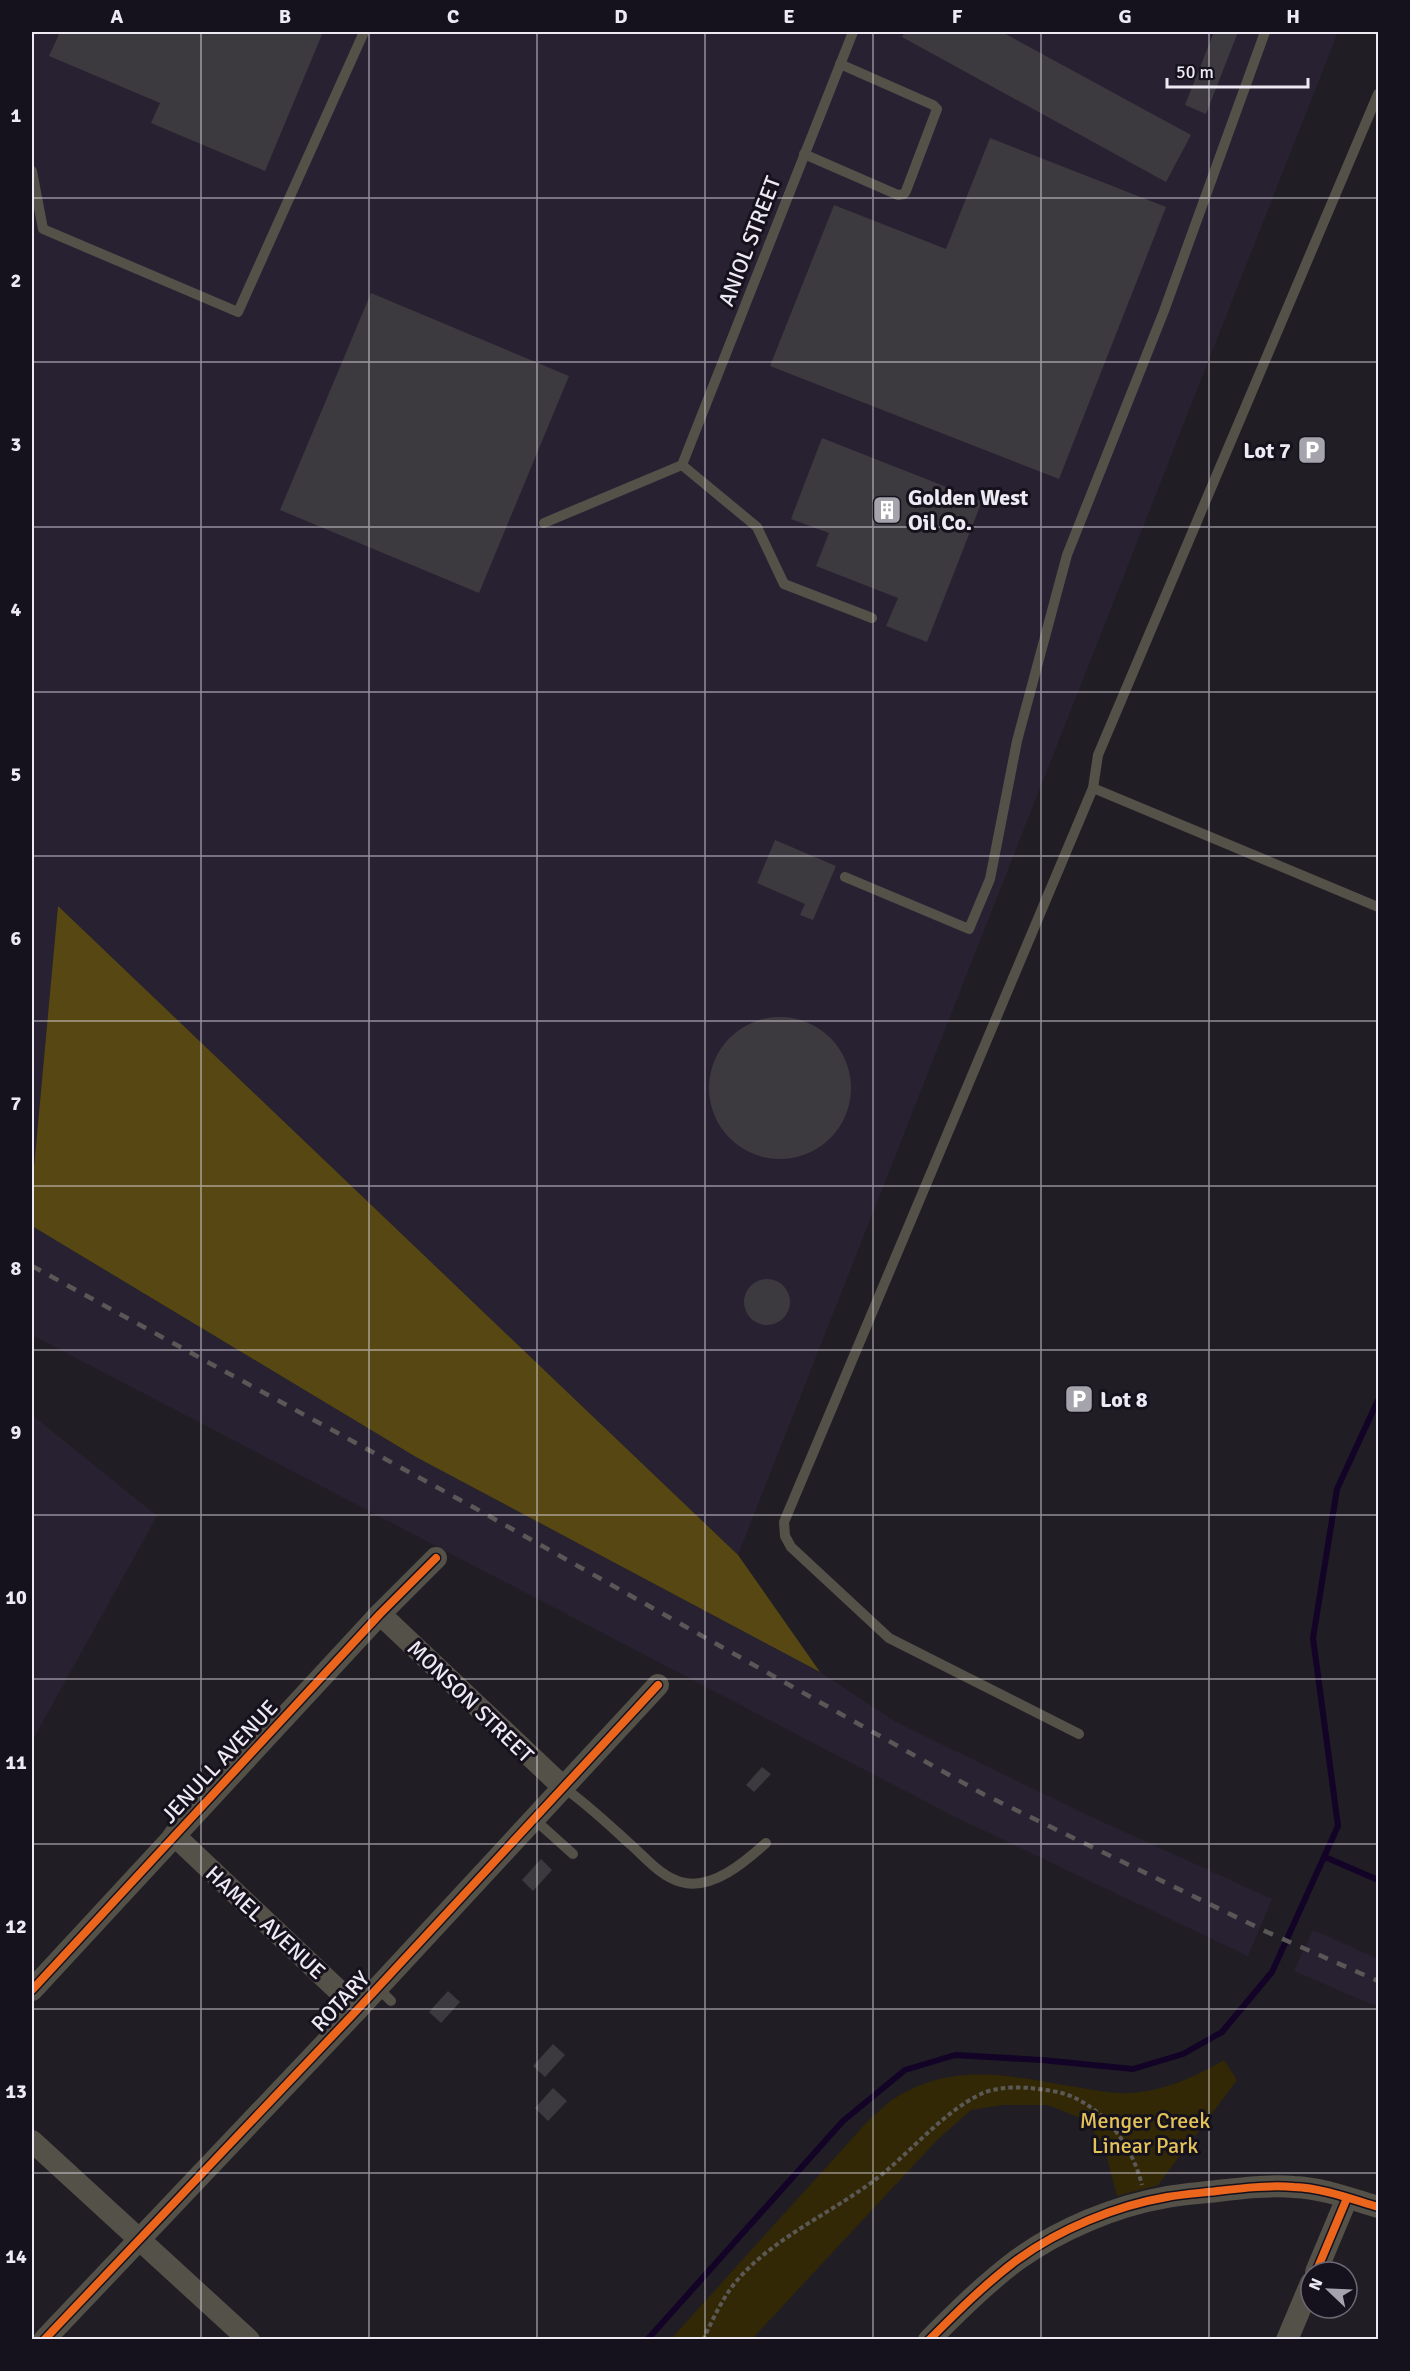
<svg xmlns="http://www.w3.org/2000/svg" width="1410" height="2371" viewBox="0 0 1410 2371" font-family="Signika,sans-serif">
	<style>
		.built { fill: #272132 }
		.green { fill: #322805 }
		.forest { fill: #574813 }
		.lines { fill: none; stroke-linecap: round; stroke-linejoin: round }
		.stream { stroke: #120327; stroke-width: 6 }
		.building { fill: #3c3a3f }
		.path { stroke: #5b5855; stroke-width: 4; stroke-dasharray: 4.5 3; stroke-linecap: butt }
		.service { stroke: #545149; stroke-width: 10 }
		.minor { stroke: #545149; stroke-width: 22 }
		.rail { stroke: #5a5857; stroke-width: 4.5; stroke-dasharray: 10 10; stroke-linecap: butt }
		.cycleway-casing { stroke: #16121d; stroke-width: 11 }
		.cycleway { stroke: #eb651d; stroke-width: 8 }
		.grid { fill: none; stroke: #edeaf3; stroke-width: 1.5; stroke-opacity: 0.55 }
		.labels { text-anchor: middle; stroke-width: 6; stroke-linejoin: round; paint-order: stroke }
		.street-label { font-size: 22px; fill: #edeaf3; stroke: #16121d }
		.poi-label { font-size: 22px; font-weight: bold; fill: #edeaf3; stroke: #16121d; text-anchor: start }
		.park-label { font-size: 22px; fill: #e3c258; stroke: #16121d }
		.neatline { fill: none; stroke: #edeaf3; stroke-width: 2 }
		.grid-label { font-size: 20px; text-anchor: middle; font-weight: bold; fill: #edeaf3 }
	</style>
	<rect width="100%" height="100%" fill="#201e24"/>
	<g class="built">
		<polygon points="32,32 1338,32 738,1555 58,906 32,1189"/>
		<polygon points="32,1226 416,1457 820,1672 896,1722 1083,1813 1272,1899 1248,1956 953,1816 32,1335"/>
		<polygon points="32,1415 157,1516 32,1741"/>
		<polygon points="1313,1930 1378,1959 1378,2007 1294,1971"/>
	</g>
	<path class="green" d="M1224 2060 1237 2080 1158 2185 1117 2196 1104 2145 1083 2119 1048 2105H1002L971 2110 938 2139 752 2339H671L868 2121C876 2114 884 2106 892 2100 951 2062 1006 2075 1070 2086 1089 2089 1110 2094 1130 2093 1164 2091 1195 2077 1224 2060Z"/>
	<polygon class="forest" points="58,906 738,1555 820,1672 416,1457 32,1226 32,1189"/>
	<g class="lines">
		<g class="stream">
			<polyline points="1325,1857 1378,1880"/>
			<polyline points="647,2340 843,2121 905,2070 955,2055 1042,2060 1133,2069 1183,2054 1222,2032 1272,1972 1338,1826 1313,1638 1337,1489 1378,1400"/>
		</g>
	</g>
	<g class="building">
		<polygon points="60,32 323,32 265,171 151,123 160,103 49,56"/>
		<polygon points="905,32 1002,32 1191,135 1166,182 902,37"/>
		<polygon points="1214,32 1238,32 1206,114 1185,105"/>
		<polygon points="990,138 1166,207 1059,479 770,366 834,205 946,249"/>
		<polygon points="371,293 569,376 479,593 280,510"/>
		<polygon points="822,438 982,501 927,642 886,626 898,598 816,566 829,533 791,519"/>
		<polygon points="775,840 836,866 813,920 800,915 805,904 757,883"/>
		<circle cx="780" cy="1088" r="71"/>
		<circle cx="767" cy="1302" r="23"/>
		<polygon points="762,1767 771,1774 754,1792 746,1785"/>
		<polygon points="541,1859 552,1870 533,1891 522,1880"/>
		<polygon points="448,1991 460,2002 441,2023 429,2012"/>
		<polygon points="553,2044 565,2055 545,2077 533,2066"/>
		<polygon points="553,2088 567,2101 548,2121 535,2108"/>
	</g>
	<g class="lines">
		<path class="path" d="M703 2340C712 2321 721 2301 734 2284 771 2239 826 2216 872 2182 908 2156 941 2113 981 2094 995 2087 1016 2087 1030 2088 1045 2090 1061 2091 1075 2098 1109 2114 1133 2149 1142 2185"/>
		<g class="service">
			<polyline points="804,154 898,195 904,194 906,191 937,109 933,105 840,64"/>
			<polyline points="32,171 43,229 238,312 364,32"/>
			<polyline points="682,465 853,32"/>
			<polyline points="682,465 757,527 784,584 872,618"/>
			<polyline points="544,523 682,465"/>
			<polyline points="1093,788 1378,907"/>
			<polyline points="845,877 969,929 990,879 1017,741 1067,555 1164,311 1265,32"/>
			<polyline points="1079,1734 889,1638 791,1547 785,1536 784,1522 1093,788 1098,755 1378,94"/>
			<path d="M563 1787C587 1804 608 1824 630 1844 645 1857 661 1877 681 1882 712 1891 746 1861 766 1843"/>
			<polyline points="534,1819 573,1854"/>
			<polyline points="378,1988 391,2001"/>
		</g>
		<g class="minor">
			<polyline points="380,1614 563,1787"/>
			<polyline points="174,1835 358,2009"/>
			<polyline points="32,1990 380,1614 436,1558"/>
			<polyline points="32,2141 249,2340"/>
			<polyline points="1316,2272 1347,2198"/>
			<polyline points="44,2340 358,2009 658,1685"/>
			<path d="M929 2340C958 2311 985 2284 1017 2260 1060 2229 1115 2206 1167 2197 1184 2194 1201 2193 1217 2191 1243 2188 1269 2185 1294 2187 1323 2188 1351 2199 1378 2207"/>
			<polyline points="1287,2340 1311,2283"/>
		</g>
		<polyline class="rail" points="32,1266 473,1507 983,1794 1267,1932 1378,1981"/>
		<g class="cycleway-casing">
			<g id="cycleway">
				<polyline points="32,1990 380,1614 436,1558"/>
				<polyline points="1316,2272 1347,2198"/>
				<polyline points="44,2340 358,2009 658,1685"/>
				<path d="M929 2340C958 2311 985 2284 1017 2260 1060 2229 1115 2206 1167 2197 1184 2194 1201 2193 1217 2191 1243 2188 1269 2185 1294 2187 1323 2188 1351 2199 1378 2207"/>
			</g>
		</g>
		<use href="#cycleway" class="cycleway"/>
	</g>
	<path class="grid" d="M201 32V2340M369 32V2340M537 32V2340M705 32V2340M873 32V2340M1041 32V2340M1209 32V2340M32 198H1378M32 362H1378M32 527H1378M32 692H1378M32 856H1378M32 1021H1378M32 1186H1378M32 1350H1378M32 1515H1378M32 1679H1378M32 1844H1378M32 2009H1378M32 2173H1378"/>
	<defs>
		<g id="parking-square" transform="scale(1.5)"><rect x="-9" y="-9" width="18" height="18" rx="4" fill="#a5a3ab" stroke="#16121d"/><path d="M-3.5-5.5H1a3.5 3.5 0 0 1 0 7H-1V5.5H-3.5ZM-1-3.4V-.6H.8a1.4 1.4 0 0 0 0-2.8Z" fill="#fff"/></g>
		<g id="building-square" transform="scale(1.5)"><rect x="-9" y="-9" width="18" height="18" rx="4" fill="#a5a3ab" stroke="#16121d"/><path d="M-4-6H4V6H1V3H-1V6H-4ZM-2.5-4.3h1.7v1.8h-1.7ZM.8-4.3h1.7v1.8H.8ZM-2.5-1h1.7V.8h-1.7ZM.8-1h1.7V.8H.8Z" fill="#fff"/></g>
	</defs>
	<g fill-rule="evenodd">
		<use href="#parking-square" x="1312" y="450"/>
		<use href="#building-square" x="887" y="510"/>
		<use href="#parking-square" x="1079" y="1399"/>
	</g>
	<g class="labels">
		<g class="street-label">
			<text transform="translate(749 241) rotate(-69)" y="8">ANIOL STREET</text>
			<text transform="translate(471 1701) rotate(44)" y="8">MONSON STREET</text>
			<text transform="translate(219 1761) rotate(-47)" y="8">JENULL AVENUE</text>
			<text transform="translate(266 1922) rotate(43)" y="8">HAMEL AVENUE</text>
			<text transform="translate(340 2001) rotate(-47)" y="8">ROTARY</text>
		</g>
		<g class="poi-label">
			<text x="1291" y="458" text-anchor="end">Lot 7</text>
			<text x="908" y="505">Golden West<tspan x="908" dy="25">Oil Co.</tspan></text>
			<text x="1100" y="1407">Lot 8</text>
		</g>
		<g class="park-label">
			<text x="1145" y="2128">Menger Creek<tspan x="1145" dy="25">Linear Park</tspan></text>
		</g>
	</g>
	<rect width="1410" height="2371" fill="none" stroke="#16121d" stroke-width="66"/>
	<g transform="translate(1329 2290) rotate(293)"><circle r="28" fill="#16121d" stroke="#6c6873" stroke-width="1.5"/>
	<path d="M0-4.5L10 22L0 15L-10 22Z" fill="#a5a3ab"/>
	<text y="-9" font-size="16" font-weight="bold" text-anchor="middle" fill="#edeaf3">N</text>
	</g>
	<path d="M1167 78v9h141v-9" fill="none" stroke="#edeaf3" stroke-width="3"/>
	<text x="1176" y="78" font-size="18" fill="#edeaf3" stroke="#16121d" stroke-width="4.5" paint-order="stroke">50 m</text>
	<rect x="33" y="33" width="1344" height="2305" class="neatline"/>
	<g class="grid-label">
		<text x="117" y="23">A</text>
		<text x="285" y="23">B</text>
		<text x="453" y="23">C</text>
		<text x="621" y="23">D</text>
		<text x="789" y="23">E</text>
		<text x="957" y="23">F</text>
		<text x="1125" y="23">G</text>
		<text x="1293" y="23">H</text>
		<text x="16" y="122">1</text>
		<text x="16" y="287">2</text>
		<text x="16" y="451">3</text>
		<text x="16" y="616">4</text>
		<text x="16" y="781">5</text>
		<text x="16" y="945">6</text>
		<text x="16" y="1110">7</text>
		<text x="16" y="1275">8</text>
		<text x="16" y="1439">9</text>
		<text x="16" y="1604">10</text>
		<text x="16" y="1769">11</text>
		<text x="16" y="1933">12</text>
		<text x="16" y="2098">13</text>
		<text x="16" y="2263">14</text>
	</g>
</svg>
